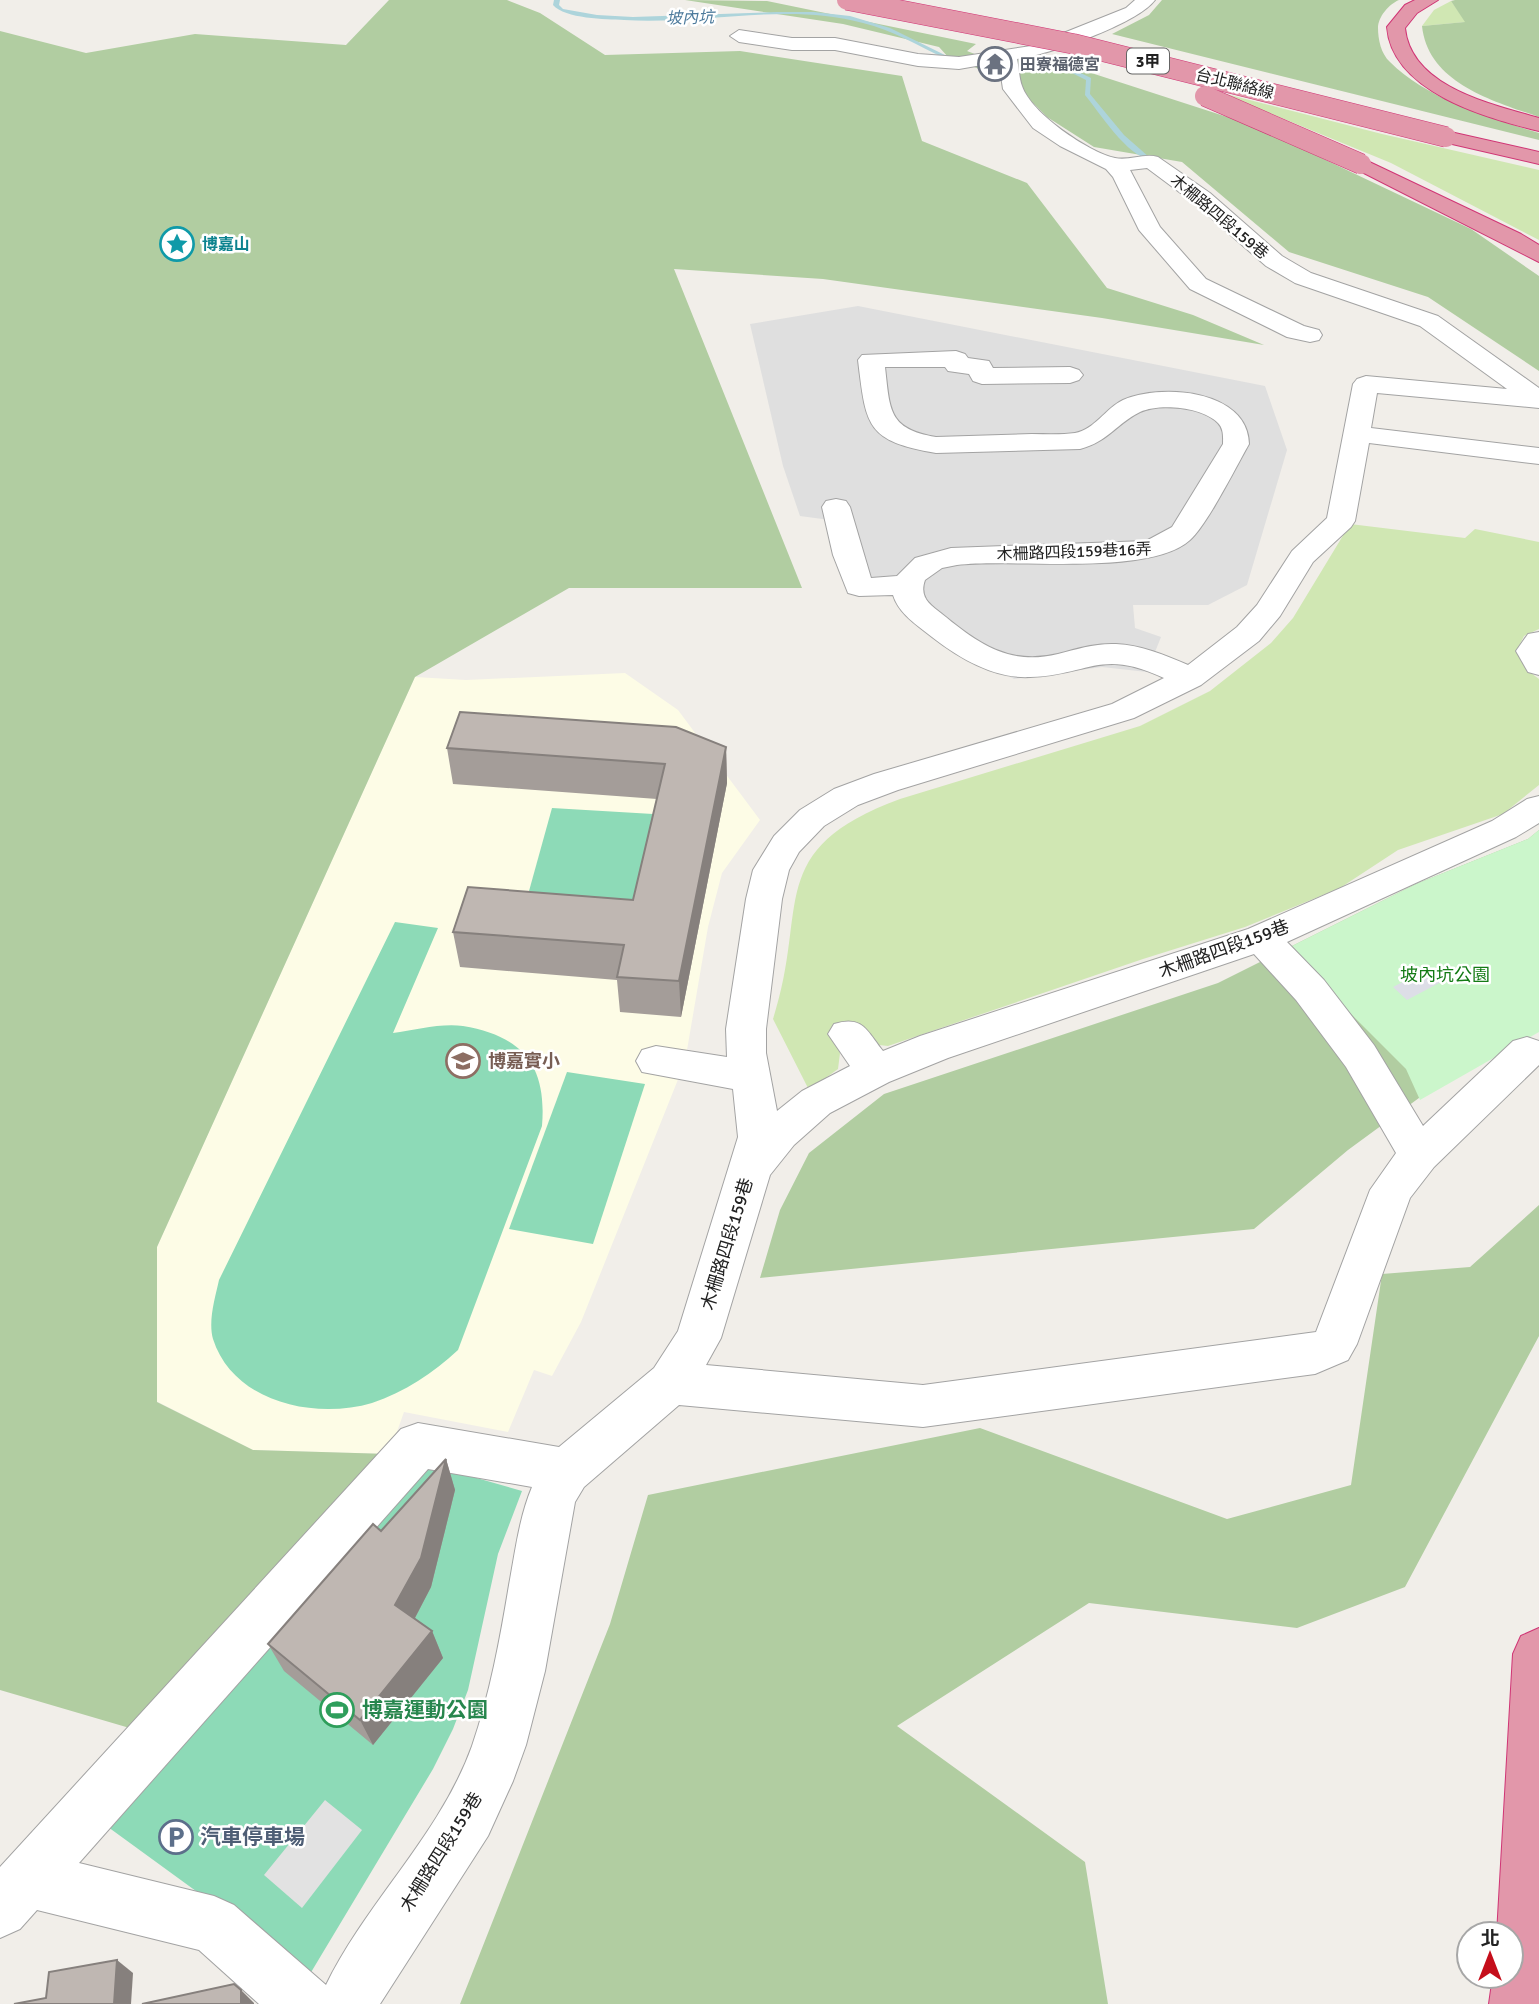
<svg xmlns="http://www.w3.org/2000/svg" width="1539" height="2004" viewBox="0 0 1539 2004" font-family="Signika,'Noto Sans TC',sans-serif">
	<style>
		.residential { fill: #dfdfdf }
		.education { fill: #fdfce6 }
		.grass { fill: #d0e7b3 }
		.forest { fill: #b1cda1 }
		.park { fill: #cbf6cb }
		.pitch { fill: #8ddab7 }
		.parking { fill: #e2e2e2 }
		.plaza { fill: #dddee7 }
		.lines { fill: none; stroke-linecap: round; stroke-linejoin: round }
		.stream { fill: #add4db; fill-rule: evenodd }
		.minor-casing { stroke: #a3a3a3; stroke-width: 2 }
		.highway-casing { stroke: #d03575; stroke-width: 2 }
		.minor { fill: #fff; fill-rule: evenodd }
		.highway { fill: #e297aa; fill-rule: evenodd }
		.highway-bridge-casing { stroke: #d03575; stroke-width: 21; stroke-linecap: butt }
		.highway-bridge { stroke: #e297aa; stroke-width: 20 }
		.wall { fill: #a49d99 }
		.shaded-wall { fill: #86807d }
		.building { fill: #bfb7b2; stroke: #86807d; stroke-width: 2 }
		.labels { text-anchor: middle; stroke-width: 5; stroke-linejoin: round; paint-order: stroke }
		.far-water-label { font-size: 16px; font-style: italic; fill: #4c7a9c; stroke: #fff }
		.shield { fill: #fff; stroke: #646464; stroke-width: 2 }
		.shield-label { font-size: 16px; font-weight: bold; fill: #222 }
		.far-worship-label { font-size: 16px; font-weight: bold; fill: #5b616d; stroke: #fff; text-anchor: start }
		.far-street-label { font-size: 16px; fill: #222; stroke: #fff }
		.far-culture-label { font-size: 16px; font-weight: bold; fill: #0d838f; stroke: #fff; text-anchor: start }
		.street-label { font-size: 18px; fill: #222; stroke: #fff }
		.park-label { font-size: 18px; fill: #147b15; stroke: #fff }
		.education-label { font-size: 18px; font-weight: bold; fill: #785e54; stroke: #fff; text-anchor: start }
		.near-leisure-label { font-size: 21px; font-weight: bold; fill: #27864d; stroke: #fff; text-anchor: start }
		.near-service-label { font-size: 21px; font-weight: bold; fill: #4e5e75; stroke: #fff; text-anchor: start }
	</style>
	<rect width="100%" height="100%" fill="#f1eee9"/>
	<polygon class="residential" points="858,306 1265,386 1287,450 1247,585 1208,605 1133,605 1135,628 1161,637 1147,672 1102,667 1014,679 951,645 898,594 849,590 830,520 800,516 783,466 750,324"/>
	<polygon class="education" points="625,673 678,710 760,820 722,873 708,927 686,1056 679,1077 581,1322 552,1376 534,1370 508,1432 404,1412 389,1454 253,1450 156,1401 157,1247 415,677 466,680"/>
	<g class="grass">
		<polygon points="1451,1 1466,22 1422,26 1434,10"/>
		<polygon points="1218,92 1382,134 1539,170 1539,240 1391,163"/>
		<path d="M1350 524 1465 538 1475 529 1539 542V629L1524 636 1517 650 1527 670 1539 679V785L1503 814 1398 850 1340 888 1245 927 1143 959 888 1046 834 1040 840 1053 838 1069 809 1090 773 1019C810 907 762 850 900 799L1140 726 1210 691 1271 643 1293 618Z"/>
	</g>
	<g class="forest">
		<polygon points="389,0 507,0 540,13 605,55 740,51 902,76 922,141 1027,183 1107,288 1193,315 1264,345 1102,318 823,279 674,269 802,588 569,588 415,677 157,1247 157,1402 253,1450 389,1454 133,1729 0,1690 0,31 86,53 195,34 346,45"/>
		<polygon points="685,0 767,1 976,44 967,51 993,61 1045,58 1252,125 1471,229 1539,276 1539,371 1428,297 1289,252 1182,162 1094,147 1047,117 1010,80 949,58 939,47 843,24"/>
		<path d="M1162 0H1399C1389 4 1378 17 1378 28 1378 39 1381 54 1390 62 1427 99 1490 118 1539 133V140L1112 34 1149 15Z"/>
		<path d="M1455 0H1539V117C1493 101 1428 83 1422 26L1465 22 1451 1Z"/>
		<polygon points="1539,830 1539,1010 1348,1150 1254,1229 760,1278 780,1210 809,1153 884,1094 1218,983 1416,884 1528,839"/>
		<polygon points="1539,1205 1539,1336 1405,1587 1297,1628 1089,1603 897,1726 1085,1862 1108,2004 460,2004 610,1624 648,1495 980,1428 1227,1519 1351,1485 1382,1274 1470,1267"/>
	</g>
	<polygon class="park" points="1539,830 1539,1032 1420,1100 1406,1069 1286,949 1416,884 1528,839"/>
	<g class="pitch">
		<polygon points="552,808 653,814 630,927 521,920"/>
		<path d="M395 922 438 928 393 1033C415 1030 441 1023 463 1026 523 1036 547 1066 542 1126L458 1350C433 1373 405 1392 372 1403 314 1420 233 1402 213 1339 208 1321 215 1298 219 1280Z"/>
		<polygon points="567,1072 645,1084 593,1244 509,1229"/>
		<polygon points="431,1465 522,1491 498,1554 468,1690 453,1729 433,1769 310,1974 108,1827"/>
	</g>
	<polygon class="parking" points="325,1800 362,1830 302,1908 264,1875"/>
	<polygon class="plaza" points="1426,970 1441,982 1407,1000 1393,987"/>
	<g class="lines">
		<g class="stream">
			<path d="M554 0H560L559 5 563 9 597 15 633 17 777 12H814L850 16 890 28 951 58 946 59C919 46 892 30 863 23 787 2 702 25 624 20 606 19 565 19 553 5Z"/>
			<path d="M1044 57H1048L1091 78 1090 94 1124 135 1149 157V159C1128 157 1099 112 1085 95L1086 80 1044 59Z"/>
		</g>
		<g class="minor-casing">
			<g id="minor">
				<path d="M1135 0H1155C1137 24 1048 55 1017 59 1019 68 1019 78 1022 86 1031 113 1088 152 1115 158 1129 161 1144 153 1158 157L1210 193 1282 256 1311 273 1438 316 1539 388V408L1377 393 1371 428 1539 448V464L1369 443 1355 521 1351 527 1313 562 1280 616 1259 641 1201 685 1134 718 898 790 858 805 824 826 799 852 789 870 782 899 766 1029V1053L777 1111 802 1091 850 1066 828 1034 834 1024C863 1015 867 1031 883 1051L920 1036 1248 929 1492 821 1527 799 1539 796V823L1516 837 1287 942 1324 980 1374 1045 1423 1126 1513 1041 1527 1037 1539 1041V1065L1434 1167 1410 1198 1357 1344 1348 1360 1315 1374 923 1427 679 1405 584 1487 575 1502 545 1671 526 1745 513 1781 488 1836 380 2004H259L199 1950 37 1910 20 1929 0 1938V1867L401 1429 418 1423 559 1447 654 1368 678 1331 738 1137 733 1089 642 1072 636 1061 642 1050 656 1046 727 1057 726 1029 746 899 753 870 774 836 800 810 834 789 874 774 1112 704 1164 678C1100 648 1090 675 1030 677 994 679 959 658 932 637 917 625 899 614 893 595L859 596 848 593 833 555 822 507 826 501 836 499 846 501 850 507 871 578 897 576 915 558 951 548 1146 541 1172 527 1223 444C1223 437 1224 429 1218 423 1202 407 1160 403 1140 412 1117 423 1108 442 1080 449L936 453C866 441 866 426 858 360L862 355 956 351 965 354 968 358 989 361 993 368 1070 367 1079 370 1083 375 1079 380 1070 383 982 384 973 381 969 374 948 371 945 367H885C890 410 888 429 936 437 968 436 1000 435 1032 434 1046 434 1061 435 1075 433 1094 430 1106 408 1123 400 1162 383 1248 390 1249 444 1236 467 1207 525 1190 540 1149 577 1014 558 957 565L942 568 925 580C919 597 929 604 942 614 979 644 1009 666 1058 654 1077 649 1096 643 1116 644 1141 645 1165 655 1188 665L1237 627 1257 605 1292 551 1327 518 1353 384 1357 379 1366 376 1507 389 1420 326 1295 283 1266 266 1194 203 1147 168 1130 170 1160 227 1206 279 1304 326 1319 330 1322 335 1319 340 1310 342 1287 337 1190 289 1139 230 1113 177 1106 169 1060 146 1033 128 1003 89 999 62 959 69 918 66 835 50H792L739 42 730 36 739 30 792 38H835L918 54 959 57 1031 46 1126 8ZM1254 954 1296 1000 1346 1067 1396 1153 1370 1190 1316 1332 923 1385 706 1365 721 1338 770 1175 794 1145 830 1113 889 1082 948 1058ZM428 1469 532 1487C519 1518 515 1553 509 1585 500 1639 490 1694 472 1746 440 1835 367 1901 326 1985L234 1905 214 1896 79 1863Z"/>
				<polygon points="1539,632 1539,675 1528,672 1516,651 1528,634"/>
			</g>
		</g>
		<g class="highway-casing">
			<g id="highway">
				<path d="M1415 0H1438L1417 13 1405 28C1411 87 1491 104 1539 118V131C1486 118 1392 92 1387 27L1405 5Z"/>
				<polygon points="1446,131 1539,152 1539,164 1439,141 1436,137 1439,133"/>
				<polygon points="1361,158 1521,234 1539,245 1539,262 1354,168 1350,164 1354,160"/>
				<polygon points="1539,1628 1539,2004 1489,2004 1493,1976 1511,1976 1511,1934 1497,1934 1513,1654 1521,1636"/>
			</g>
		</g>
		<use href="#minor" class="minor"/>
		<use href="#highway" class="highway"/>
		<g class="highway-bridge-casing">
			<g id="highway-bridge">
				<polyline points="847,0 1074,44 1446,137"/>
				<polyline points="1205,96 1361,164"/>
			</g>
		</g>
		<use href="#highway-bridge" class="highway-bridge"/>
	</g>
	<g class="wall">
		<polygon points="726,747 727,783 681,1017 620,1012 617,980 460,967 453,932 633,900 657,799 453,784 447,748"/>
		<polygon points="446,1459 455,1490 431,1587 415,1618 432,1631 443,1658 373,1745 284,1671 268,1644 381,1531"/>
	</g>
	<g class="shaded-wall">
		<polygon points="726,747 727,783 681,1017 679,981"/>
		<polygon points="446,1459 455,1490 431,1587 407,1633 395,1605"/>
		<polygon points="432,1631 443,1658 373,1745 360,1720"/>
		<polygon points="117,1960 133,1973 131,2004 114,2004"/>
		<polygon points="241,1990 254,2003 254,2004 241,2004"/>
	</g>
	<g class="building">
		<polygon points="460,712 676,727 726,747 679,981 617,977 624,945 453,932 468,887 633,900 665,764 447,748"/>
		<polygon points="446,1459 421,1558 395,1605 432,1631 360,1720 268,1644 373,1524 381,1531"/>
		<polygon points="117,1960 114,2004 14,2004 46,1998 49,1972"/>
		<polygon points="234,1984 241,1990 241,2004 142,2004"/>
	</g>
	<defs>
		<g id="temple-ring" transform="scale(1.75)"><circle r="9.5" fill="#fff" stroke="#6b7280" stroke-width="1.5"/><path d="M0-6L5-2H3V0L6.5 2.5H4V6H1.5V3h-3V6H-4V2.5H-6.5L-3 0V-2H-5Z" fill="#6b7280"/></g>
		<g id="sight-ring" transform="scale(1.75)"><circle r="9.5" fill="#fff" stroke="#0f9aa8" stroke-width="1.5"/><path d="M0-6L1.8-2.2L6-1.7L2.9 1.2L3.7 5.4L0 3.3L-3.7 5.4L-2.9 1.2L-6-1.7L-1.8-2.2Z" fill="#0f9aa8"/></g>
		<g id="school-ring" transform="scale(1.75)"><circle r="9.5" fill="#fff" stroke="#8d6e63" stroke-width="1.5"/><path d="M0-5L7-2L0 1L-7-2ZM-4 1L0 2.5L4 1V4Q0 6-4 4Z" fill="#8d6e63"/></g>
		<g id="stadium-ring" transform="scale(1.75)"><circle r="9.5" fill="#fff" stroke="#2e9e5b" stroke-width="1.5"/><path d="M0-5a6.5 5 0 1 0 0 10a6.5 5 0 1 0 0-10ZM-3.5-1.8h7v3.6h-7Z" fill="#2e9e5b"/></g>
		<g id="parking-ring" transform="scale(1.75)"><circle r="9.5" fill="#fff" stroke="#5c6f8a" stroke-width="1.5"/><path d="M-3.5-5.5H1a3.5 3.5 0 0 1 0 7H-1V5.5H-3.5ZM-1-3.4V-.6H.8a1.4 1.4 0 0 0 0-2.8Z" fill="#5c6f8a"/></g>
	</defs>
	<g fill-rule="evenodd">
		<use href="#temple-ring" x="995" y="64"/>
		<use href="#sight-ring" x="177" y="244"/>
		<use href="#school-ring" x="463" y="1061"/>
		<use href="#stadium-ring" x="337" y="1710"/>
		<use href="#parking-ring" x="176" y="1837"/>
	</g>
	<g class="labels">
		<g class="far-water-label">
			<text transform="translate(690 17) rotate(-2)" y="6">坡內坑</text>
		</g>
		<rect class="shield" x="1127" y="48.5" width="42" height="25" rx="5"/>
		<g class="shield-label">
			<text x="1148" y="67">3甲</text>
		</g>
		<g class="far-worship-label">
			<text x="1020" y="70">田寮福德宮</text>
		</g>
		<g class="far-street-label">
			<text transform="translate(1235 83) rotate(14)" y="6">台北聯絡線</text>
			<text transform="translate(1220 216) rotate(40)" y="6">木柵路四段159巷</text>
			<text transform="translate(1074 551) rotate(-2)" y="6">木柵路四段159巷16弄</text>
		</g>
		<g class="far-culture-label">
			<text x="202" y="250">博嘉山</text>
		</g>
		<g class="street-label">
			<text transform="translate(1224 949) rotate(-20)" y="6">木柵路四段159巷</text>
			<text transform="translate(727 1244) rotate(-73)" y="6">木柵路四段159巷</text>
			<text transform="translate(441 1852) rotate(-58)" y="6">木柵路四段159巷</text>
		</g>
		<g class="park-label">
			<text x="1445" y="981">坡內坑公園</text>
		</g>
		<g class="education-label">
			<text x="488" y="1067">博嘉實小</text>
		</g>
		<g class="near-leisure-label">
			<text x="362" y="1717">博嘉運動公園</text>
		</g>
		<g class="near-service-label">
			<text x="200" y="1844">汽車停車場</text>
		</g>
	</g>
	<g transform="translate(1490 1955)"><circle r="33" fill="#ffffff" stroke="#a7a7a7" stroke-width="2"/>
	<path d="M0-5L12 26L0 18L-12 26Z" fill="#c50e1b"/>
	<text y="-10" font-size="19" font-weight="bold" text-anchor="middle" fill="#222222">北</text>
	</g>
</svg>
